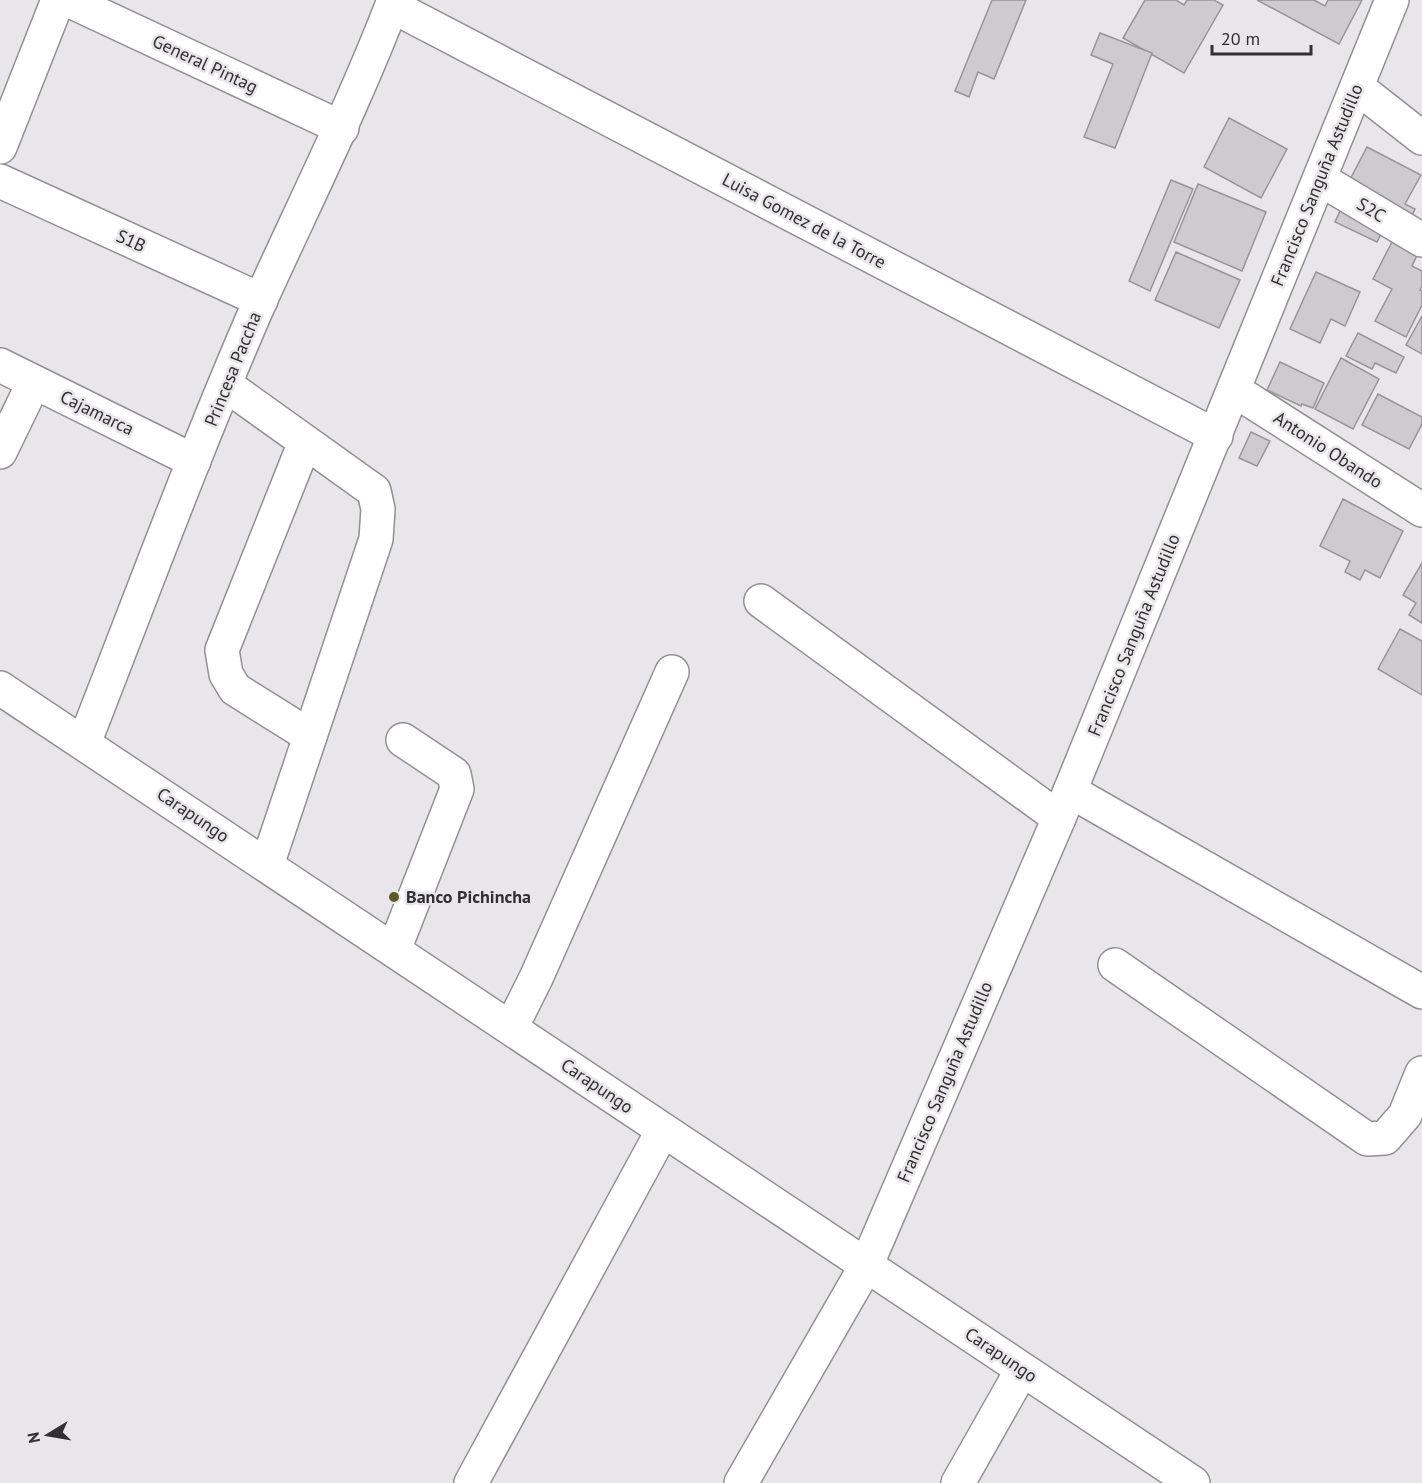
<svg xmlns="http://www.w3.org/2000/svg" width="1422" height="1483" viewBox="0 0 1422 1483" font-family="'PT Sans',sans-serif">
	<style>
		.building { fill: #cdcbcf; stroke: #979599; stroke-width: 1.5 }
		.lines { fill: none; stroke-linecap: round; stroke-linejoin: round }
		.minor-casing { stroke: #919094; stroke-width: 36 }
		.minor { stroke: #fff; stroke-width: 33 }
		.poi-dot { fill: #5d5a27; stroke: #e8e6ea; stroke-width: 2 }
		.labels { text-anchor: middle; stroke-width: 5; stroke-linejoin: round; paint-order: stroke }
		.street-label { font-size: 18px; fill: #302f31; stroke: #e8e6ea }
		.poi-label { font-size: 18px; font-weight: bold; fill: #302f31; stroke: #e8e6ea; text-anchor: start }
	</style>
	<rect width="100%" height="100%" fill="#e8e6ea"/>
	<g class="building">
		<polygon points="992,0 1026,0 994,79 978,72 969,97 955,91"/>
		<polygon points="1145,0 1176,0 1184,5 1187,0 1214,0 1223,5 1184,73 1123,38"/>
		<polygon points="1257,0 1314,0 1325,6 1328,0 1362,0 1339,44"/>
		<polygon points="1100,33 1152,53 1115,148 1084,137 1113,64 1091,55"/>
		<polygon points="1229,118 1287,149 1261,198 1204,167"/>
		<polygon points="1367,147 1421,175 1405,204 1415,209 1408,224 1344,191"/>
		<polygon points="1171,180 1193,189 1150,291 1129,281"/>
		<polygon points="1198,184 1266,212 1242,271 1174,242"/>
		<polygon points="1344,202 1387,222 1377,242 1335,222"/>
		<polygon points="1393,240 1418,253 1412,266 1422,271 1422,286 1420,290 1422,291 1422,305 1406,337 1375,321 1392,289 1373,279"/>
		<polygon points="1176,252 1240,280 1219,328 1155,300"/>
		<polygon points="1316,272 1360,292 1345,326 1331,319 1320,343 1290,329"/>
		<polygon points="1422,316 1422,354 1406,345"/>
		<polygon points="1358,333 1404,357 1396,373 1375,363 1372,369 1346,356"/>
		<polygon points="1341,358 1379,379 1353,429 1315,409"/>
		<polygon points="1280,362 1324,383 1313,408 1302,404 1301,406 1267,390"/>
		<polygon points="1378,394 1422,417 1422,424 1409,449 1362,425"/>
		<polygon points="1251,432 1270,441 1257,466 1239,458"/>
		<polygon points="1343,499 1403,531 1380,578 1365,570 1360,580 1345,572 1350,561 1320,546"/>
		<polygon points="1422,563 1422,623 1409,615 1416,603 1403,595"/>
		<polygon points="1400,629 1422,641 1422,695 1378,669"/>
	</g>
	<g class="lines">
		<g class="minor-casing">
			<g id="minor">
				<polyline points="68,0 342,128"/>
				<polyline points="392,6 1216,436"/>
				<polyline points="1357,87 1422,138"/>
				<polyline points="0,147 58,0"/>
				<polyline points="1320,179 1422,240"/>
				<polyline points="0,181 261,300"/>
				<polyline points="0,365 194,461"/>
				<polyline points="226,385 374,491 378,509 376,539 267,865"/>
				<polyline points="1234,390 1422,510"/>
				<polyline points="305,442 222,650 226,674 235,689 310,736"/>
				<polyline points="0,452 34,382"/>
				<polyline points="761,601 1059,818"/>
				<polyline points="0,688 1193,1483"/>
				<path d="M84 743C142 595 197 445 261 299 306 200 355 102 394 0"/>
				<polyline points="1070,791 1422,992"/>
				<polyline points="394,950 457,789 454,774 403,740"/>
				<polyline points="1115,965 1367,1139 1385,1138 1405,1115 1422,1073"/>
				<polyline points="511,1028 536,978 672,672"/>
				<polyline points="471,1483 663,1130"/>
				<polyline points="741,1483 866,1266 1059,818 1392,0"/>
				<polyline points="958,1483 1022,1370"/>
			</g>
		</g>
		<use href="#minor" class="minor"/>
	</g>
	<circle class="poi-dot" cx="394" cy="897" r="6"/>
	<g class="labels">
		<g class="street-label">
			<text transform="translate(205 64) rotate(25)" y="6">General Pintag</text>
			<text transform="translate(1317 185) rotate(-68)" y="6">Francisco Sanguña Astudillo</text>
			<text transform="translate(1371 210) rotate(31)" y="6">S2C</text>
			<text transform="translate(804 221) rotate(28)" y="6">Luisa Gomez de la Torre</text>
			<text transform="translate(131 241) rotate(24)" y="6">S1B</text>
			<text transform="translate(233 369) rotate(-68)" y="6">Princesa Paccha</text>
			<text transform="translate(97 413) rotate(26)" y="6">Cajamarca</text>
			<text transform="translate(1328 450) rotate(33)" y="6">Antonio Obando</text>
			<text transform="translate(1134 635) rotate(-68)" y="6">Francisco Sanguña Astudillo</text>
			<text transform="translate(193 815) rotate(34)" y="6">Carapungo</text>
			<text transform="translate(945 1082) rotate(-67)" y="6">Francisco Sanguña Astudillo</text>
			<text transform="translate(597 1086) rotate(34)" y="6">Carapungo</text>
			<text transform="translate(1001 1355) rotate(34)" y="6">Carapungo</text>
		</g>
		<g class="poi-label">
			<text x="406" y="903">Banco Pichincha</text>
		</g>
	</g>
	<g transform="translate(48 1435) rotate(259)" stroke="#e8e6ea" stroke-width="4.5" paint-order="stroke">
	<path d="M0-4.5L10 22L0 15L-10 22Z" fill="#302f31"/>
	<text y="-9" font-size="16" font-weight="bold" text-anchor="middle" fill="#302f31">N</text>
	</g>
	<path d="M1212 45v9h99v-9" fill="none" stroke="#302f31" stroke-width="3"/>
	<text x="1221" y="45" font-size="18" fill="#302f31" stroke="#e8e6ea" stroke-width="4.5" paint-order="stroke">20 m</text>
</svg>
